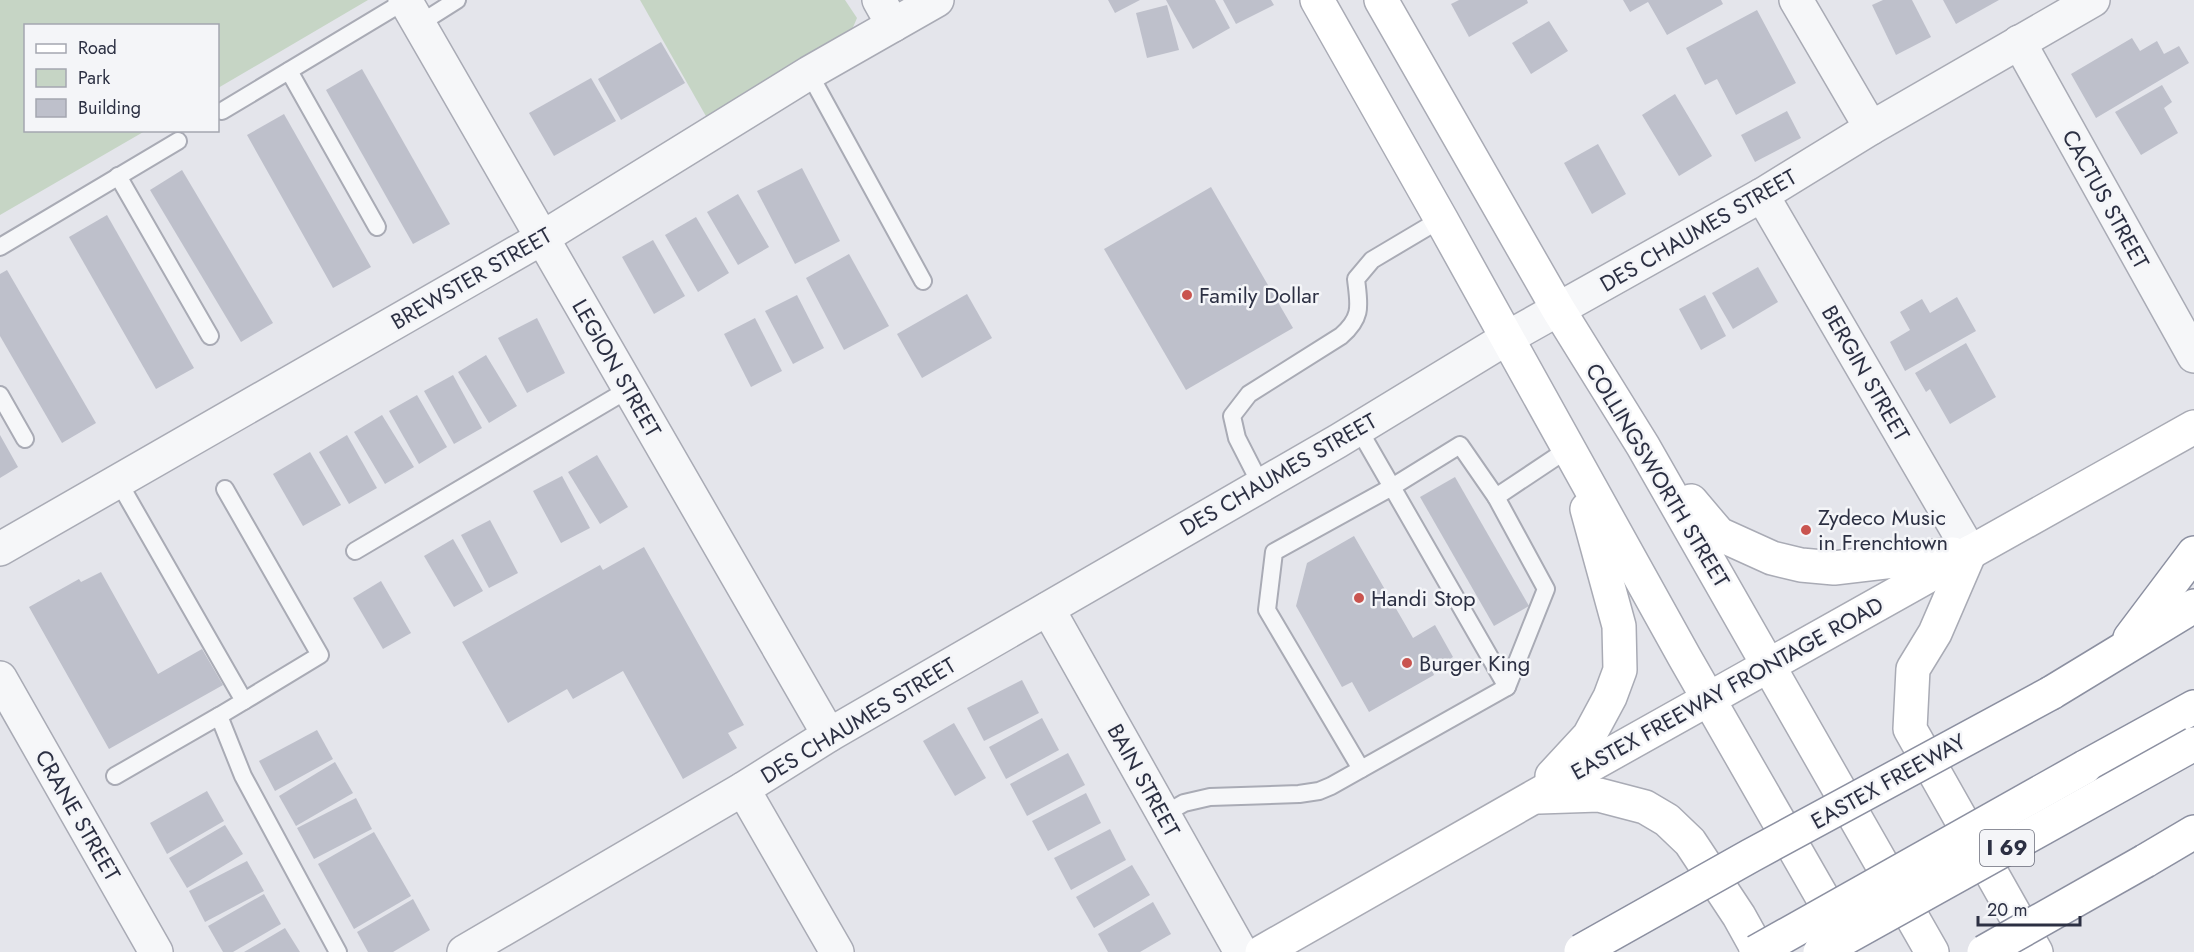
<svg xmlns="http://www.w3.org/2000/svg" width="2194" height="952" viewBox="0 0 2194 952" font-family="Jost,sans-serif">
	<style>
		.green { fill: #c6d5c5 }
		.building { fill: #bec0cb }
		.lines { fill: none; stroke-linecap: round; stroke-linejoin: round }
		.service-casing { stroke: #a9abb5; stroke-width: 20 }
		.minor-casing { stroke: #a9abb5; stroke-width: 36 }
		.tertiary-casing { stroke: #a9abb5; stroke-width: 36 }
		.secondary-casing { stroke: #a9abb5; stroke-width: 36 }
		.motorway-casing { stroke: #8c90a1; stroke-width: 36 }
		.service { stroke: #f6f7f9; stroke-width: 16 }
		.minor { stroke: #f6f7f9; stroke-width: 33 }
		.tertiary { stroke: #f6f7f9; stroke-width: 33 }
		.secondary { stroke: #fff; stroke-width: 33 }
		.motorway { stroke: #fff; stroke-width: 33 }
		.motorway-bridge-casing { stroke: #8c90a1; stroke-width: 36; stroke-linecap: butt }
		.motorway-bridge { stroke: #fff; stroke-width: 33 }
		.poi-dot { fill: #c9544f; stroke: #f4f5f8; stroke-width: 2 }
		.labels { text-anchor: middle; stroke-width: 5; stroke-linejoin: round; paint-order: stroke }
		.shield { fill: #f4f5f8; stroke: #686b79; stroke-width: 1.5 }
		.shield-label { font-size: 21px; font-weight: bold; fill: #2c3043 }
		.street-label { font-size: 22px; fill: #2c3043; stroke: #f4f5f8 }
		.poi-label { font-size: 22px; fill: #2c3043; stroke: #f4f5f8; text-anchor: start }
	</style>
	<rect width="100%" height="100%" fill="#e4e5eb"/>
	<g class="green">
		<polygon points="0,0 368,0 218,88 218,26 26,26 26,130 145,131 0,215"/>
		<polygon points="640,0 845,0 857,18 848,39 707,118"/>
	</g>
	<g class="building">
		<polygon points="1108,0 1140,0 1115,13"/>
		<polygon points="1166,0 1215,0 1230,28 1193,49"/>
		<polygon points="1223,0 1271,0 1274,5 1236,24"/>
		<polygon points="1459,0 1527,0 1528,3 1469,37 1451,4"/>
		<polygon points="1623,0 1721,0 1723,4 1667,35 1648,2 1630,12"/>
		<polygon points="1883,0 1912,0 1931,37 1896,55 1872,5"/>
		<polygon points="1943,0 1999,0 1956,24"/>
		<polygon points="1167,5 1179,50 1147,58 1136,13"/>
		<polygon points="1757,10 1796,83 1736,115 1717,79 1705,85 1686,48"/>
		<polygon points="1549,21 1568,51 1531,74 1512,43"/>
		<polygon points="2132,38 2140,51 2157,41 2164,54 2179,46 2189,63 2096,118 2071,74"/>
		<polygon points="661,42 685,83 621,120 598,79"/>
		<polygon points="362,69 450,224 413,244 326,90"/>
		<polygon points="591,78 616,121 554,156 529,113"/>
		<polygon points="2162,85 2172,102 2164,108 2178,133 2141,155 2115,112"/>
		<polygon points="1675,94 1712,156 1679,176 1642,115"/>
		<polygon points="1787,111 1801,138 1755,162 1741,135"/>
		<polygon points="284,114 371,267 333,288 247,135"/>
		<polygon points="1598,144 1626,194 1592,214 1564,163"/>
		<polygon points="802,168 840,241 795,264 757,191"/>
		<polygon points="182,170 273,323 241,342 150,190"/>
		<polygon points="1211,187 1293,328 1186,390 1104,249"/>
		<polygon points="738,194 769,247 738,265 707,212"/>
		<polygon points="107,215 194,368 156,389 69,237"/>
		<polygon points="696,217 729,273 698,292 665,235"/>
		<polygon points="653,240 685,296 654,314 622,257"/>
		<polygon points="849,254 889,326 844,350 806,278"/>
		<polygon points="1758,267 1778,302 1733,329 1712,293"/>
		<polygon points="7,270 96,423 62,443 0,336 0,274"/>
		<polygon points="967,294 992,338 922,378 897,334"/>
		<polygon points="797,295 824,348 793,364 765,311"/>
		<polygon points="1705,295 1726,336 1701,350 1679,309"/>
		<polygon points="1957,297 1976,331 1905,371 1890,342 1910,330 1900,312 1922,299 1930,313"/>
		<polygon points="537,318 565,373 527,393 498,338"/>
		<polygon points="755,318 782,371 751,387 724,334"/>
		<polygon points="1966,343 1996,397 1950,424 1930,389 1926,392 1915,373"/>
		<polygon points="486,355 517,406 489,423 458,372"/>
		<polygon points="453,375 482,428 454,444 424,391"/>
		<polygon points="417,395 447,447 419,464 389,411"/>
		<polygon points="382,415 414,467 385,484 354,432"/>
		<polygon points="0,435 18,467 0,478"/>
		<polygon points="347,435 377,488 349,504 319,452"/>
		<polygon points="310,452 341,505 303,526 273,474"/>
		<polygon points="597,455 628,507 600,524 568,472"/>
		<polygon points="562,476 590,528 561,543 533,491"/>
		<polygon points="1455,477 1529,606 1494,626 1420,497"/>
		<polygon points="490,520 518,573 489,588 461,535"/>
		<polygon points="1354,536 1413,638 1435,625 1453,657 1432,670 1434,675 1369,712 1352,682 1342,687 1296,606 1307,563"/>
		<polygon points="453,539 483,591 454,607 424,556"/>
		<polygon points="644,547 744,725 728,733 737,748 683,779 623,671 573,699 567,689 508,723 462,642 600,565 603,570"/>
		<polygon points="101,572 158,674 202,649 223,685 109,749 29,607 79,579 81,582"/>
		<polygon points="381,581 411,633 383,649 353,598"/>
		<polygon points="1022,680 1039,713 984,741 967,708"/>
		<polygon points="1042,718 1059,750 1006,779 989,747"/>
		<polygon points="954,723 986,778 955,796 923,741"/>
		<polygon points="317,730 333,759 275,791 259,761"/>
		<polygon points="1068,753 1085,785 1027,816 1010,784"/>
		<polygon points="335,762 353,793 296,826 279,796"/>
		<polygon points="207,791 224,821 167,854 150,823"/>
		<polygon points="1086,793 1101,823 1048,851 1032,821"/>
		<polygon points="356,798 372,829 314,859 297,828"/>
		<polygon points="225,825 243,854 187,888 169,858"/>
		<polygon points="1110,829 1126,860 1071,890 1054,858"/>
		<polygon points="374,832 411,896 354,929 318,864"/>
		<polygon points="247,861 264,891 205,922 189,891"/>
		<polygon points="1132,865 1150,895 1094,928 1076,897"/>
		<polygon points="264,894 281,924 233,952 223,952 208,926"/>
		<polygon points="413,899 430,930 393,952 368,952 357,932"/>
		<polygon points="1153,902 1171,934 1140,952 1108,952 1098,934"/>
		<polygon points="285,928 300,952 244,952"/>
	</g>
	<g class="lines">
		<g class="service-casing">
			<g id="service">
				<polyline points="419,24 457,0"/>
				<polyline points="289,71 377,227"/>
				<polyline points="809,73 923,281"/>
				<polyline points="222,111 405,1"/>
				<polyline points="118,176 210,336"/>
				<polyline points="0,247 178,141"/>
				<polyline points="0,395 25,439"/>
				<polyline points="1358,428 1392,487 1460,445 1496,497"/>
				<polyline points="118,481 244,701 219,716"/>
				<path d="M1261 485 1237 438 1232 416 1249 394 1341 336C1363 317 1359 305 1356 279L1372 260 1441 219"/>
				<polyline points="225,489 320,655 244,701"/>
				<polyline points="355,551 629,389"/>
				<polyline points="1361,769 1267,610 1274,552 1392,487 1507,687"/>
				<polyline points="115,776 219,716 243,776 338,952"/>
				<polyline points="1163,815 1184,803 1210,797 1299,794 1319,791 1331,786 1507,687 1546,589 1496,497 1568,449"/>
			</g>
		</g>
		<g class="minor-casing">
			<g id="minor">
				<polyline points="405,0 829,735"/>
				<polyline points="879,0 893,25"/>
				<polyline points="1796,0 1871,128"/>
				<polyline points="2019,42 2194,356"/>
				<polyline points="1762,195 1970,552"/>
				<polyline points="0,549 542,238 809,73 937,0"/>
				<polyline points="1048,609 1241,952"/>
				<polyline points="743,789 837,952"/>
				<polyline points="464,952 743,789 829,735 1338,441 1507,338 1762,195 1871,128 2093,0"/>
			</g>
		</g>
		<g class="tertiary-casing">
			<polyline id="tertiary" points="0,678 156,952"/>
		</g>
		<g class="secondary-casing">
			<g id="secondary">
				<polyline points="1317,0 1441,219 1685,658 1844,935"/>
				<polyline points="1381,0 1558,309 1643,446 1932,952"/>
				<polyline points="1691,501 1719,534 1772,558 1801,565 1834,568 1953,554"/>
				<polyline points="1970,552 1935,633 1913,669 1910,729 2036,952"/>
				<polyline points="1552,776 1589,736 1610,697 1620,670 1619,626 1587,509"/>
				<polyline points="1539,797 1599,795 1645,807 1667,820 1690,842 1739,916 1759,952"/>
				<polyline points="1262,952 1532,798 2194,427"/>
			</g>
		</g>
		<g class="motorway-casing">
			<g id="motorway">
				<polyline points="2130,638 2194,553"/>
				<polyline points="2051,693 2194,606"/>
				<polyline points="2085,767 2194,707"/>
				<polyline points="2145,861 2194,832"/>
			</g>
		</g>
		<use href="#service" class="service"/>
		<use href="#minor" class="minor"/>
		<use href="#tertiary" class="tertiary"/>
		<use href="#secondary" class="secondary"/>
		<use href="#motorway" class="motorway"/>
		<g class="motorway-bridge-casing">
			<g id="motorway-bridge">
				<polyline points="1581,951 1750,856 2051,693"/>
				<polyline points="1756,952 2085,767"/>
				<polyline points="1820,952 2194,744"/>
				<polyline points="1984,952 2145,861"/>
			</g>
		</g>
		<use href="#motorway-bridge" class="motorway-bridge"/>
	</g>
	<g class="poi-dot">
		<circle cx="1187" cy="295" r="6"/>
		<circle cx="1806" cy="530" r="6"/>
		<circle cx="1359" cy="598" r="6"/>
		<circle cx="1407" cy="663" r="6"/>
	</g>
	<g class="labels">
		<rect class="shield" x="1980" y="830" width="54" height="36" rx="4.5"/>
		<g class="shield-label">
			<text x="2007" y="855">I 69</text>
		</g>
		<g class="street-label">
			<text transform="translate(2106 199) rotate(61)" y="8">CACTUS STREET</text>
			<text transform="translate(1698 230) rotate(-30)" y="8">DES CHAUMES STREET</text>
			<text transform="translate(471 278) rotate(-30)" y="8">BREWSTER STREET</text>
			<text transform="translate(617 368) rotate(60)" y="8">LEGION STREET</text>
			<text transform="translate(1866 373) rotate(60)" y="8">BERGIN STREET</text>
			<text transform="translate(1278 474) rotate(-30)" y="8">DES CHAUMES STREET</text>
			<text transform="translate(1658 475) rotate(59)" y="8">COLLINGSWORTH STREET</text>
			<text transform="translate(1727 688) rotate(-29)" y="8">EASTEX FREEWAY FRONTAGE ROAD</text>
			<text transform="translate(858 720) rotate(-31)" y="8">DES CHAUMES STREET</text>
			<text transform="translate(1144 780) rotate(61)" y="8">BAIN STREET</text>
			<text transform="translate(1888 781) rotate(-29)" y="8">EASTEX FREEWAY</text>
			<text transform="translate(78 815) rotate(60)" y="8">CRANE STREET</text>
		</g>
		<g class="poi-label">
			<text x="1199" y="303">Family Dollar</text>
			<text x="1818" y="525">Zydeco Music<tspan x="1818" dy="25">in Frenchtown</tspan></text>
			<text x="1371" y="606">Handi Stop</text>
			<text x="1419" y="671">Burger King</text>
		</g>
	</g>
	<rect x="24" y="24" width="195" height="108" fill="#f4f5f8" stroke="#a4a6b0" stroke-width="1.5"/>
	<rect x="36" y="44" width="30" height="9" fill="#ffffff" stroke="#a4a6b0" stroke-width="1.5"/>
	<text x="78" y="54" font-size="18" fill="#2c3043">Road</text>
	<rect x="36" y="69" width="30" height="18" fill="#c6d5c5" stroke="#a4a6b0" stroke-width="1.5"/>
	<text x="78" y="84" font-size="18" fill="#2c3043">Park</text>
	<rect x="36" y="99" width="30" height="18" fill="#bec0cb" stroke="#a4a6b0" stroke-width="1.5"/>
	<text x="78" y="114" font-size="18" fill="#2c3043">Building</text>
	<path d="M1978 916v9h102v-9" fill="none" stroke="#2c3043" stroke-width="3"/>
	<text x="1987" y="916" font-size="18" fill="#2c3043" stroke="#f4f5f8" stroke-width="4.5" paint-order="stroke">20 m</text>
</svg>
